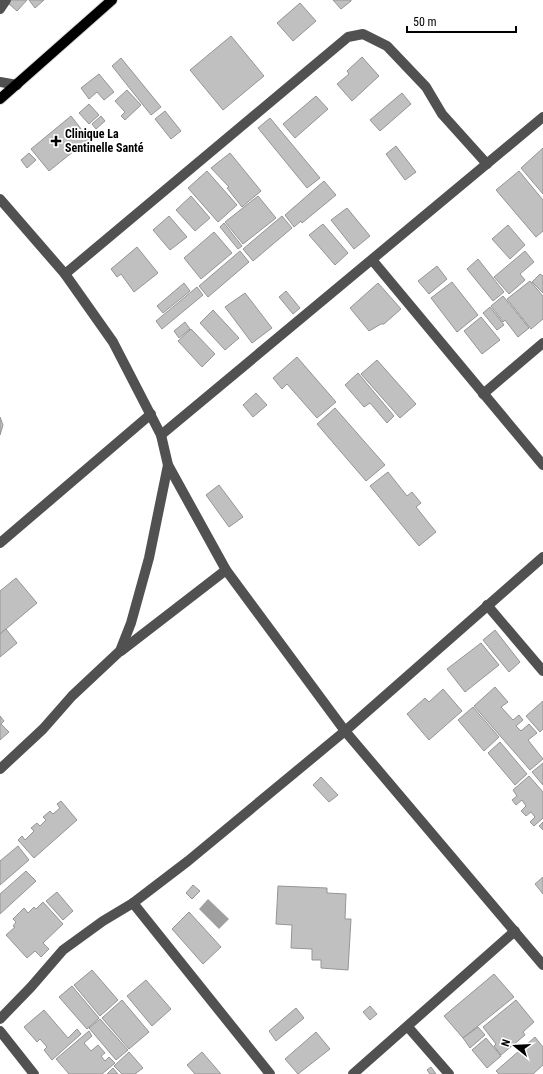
<svg xmlns="http://www.w3.org/2000/svg" width="543" height="1074" viewBox="0 0 543 1074" font-family="'Roboto Condensed',sans-serif">
	<style>
		.water { fill: #9f9f9f }
		.building { fill: #c0c0c0; stroke: #959595 }
		.lines { fill: none; stroke-linecap: round; stroke-linejoin: round }
		.major-casing { stroke: #dbdbdb; stroke-width: 12 }
		.minor { stroke: #515151; stroke-width: 10 }
		.major { stroke: #000; stroke-width: 10 }
		.poi-dot { fill: #000; stroke: #fff; stroke-width: 1.5 }
		.labels { text-anchor: middle; stroke-width: 3.5; stroke-linejoin: round; paint-order: stroke }
		.poi-label { font-size: 12px; font-weight: bold; fill: #000; stroke: #fff; text-anchor: start }
	</style>
	<rect width="100%" height="100%" fill="#fff"/>
	<polygon class="water" points="208,899 229,919 219,929 199,909"/>
	<g class="building">
		<polygon points="10,0 27,0 17,11 8,3"/>
		<polygon points="29,0 44,0 35,8"/>
		<polygon points="333,0 351,0 351,1 341,9"/>
		<polygon points="300,3 316,21 293,41 277,23"/>
		<polygon points="231,36 264,76 223,110 190,70"/>
		<polygon points="362,57 379,76 352,101 337,84 349,74 347,71"/>
		<polygon points="121,58 161,107 151,115 112,66"/>
		<polygon points="99,74 114,92 104,100 97,92 89,99 81,88"/>
		<polygon points="127,90 141,105 125,120 121,116 125,112 115,101"/>
		<polygon points="402,93 411,104 380,131 370,120"/>
		<polygon points="316,96 328,109 295,138 283,124"/>
		<polygon points="89,104 99,115 89,124 79,113"/>
		<polygon points="165,111 181,131 171,139 155,119"/>
		<polygon points="71,116 89,139 49,171 31,149"/>
		<polygon points="101,116 105,121 96,129 92,124"/>
		<polygon points="270,118 320,178 307,188 258,128"/>
		<polygon points="396,146 416,172 405,180 386,154"/>
		<polygon points="543,148 543,194 521,168"/>
		<polygon points="29,153 36,160 27,168 21,160"/>
		<polygon points="230,153 261,191 242,207 227,188 229,187 211,168"/>
		<polygon points="207,171 237,205 218,222 188,188"/>
		<polygon points="519,171 543,200 543,231 536,237 496,190"/>
		<polygon points="324,181 336,195 302,223 301,221 294,227 285,215"/>
		<polygon points="191,196 210,218 195,231 176,210"/>
		<polygon points="258,196 276,218 243,244 225,222"/>
		<polygon points="347,208 370,236 354,249 331,220"/>
		<polygon points="169,216 187,237 170,250 153,230"/>
		<polygon points="282,216 292,228 253,261 243,249"/>
		<polygon points="224,223 242,246 238,249 220,227"/>
		<polygon points="323,224 348,253 335,265 309,235"/>
		<polygon points="508,225 525,245 510,259 492,239"/>
		<polygon points="214,232 232,253 201,279 184,258"/>
		<polygon points="137,247 158,273 134,292 121,274 117,277 111,269"/>
		<polygon points="240,251 249,262 208,297 199,286"/>
		<polygon points="525,251 534,262 520,274 525,280 509,294 494,277"/>
		<polygon points="478,259 504,292 493,301 467,269"/>
		<polygon points="437,266 447,279 429,294 418,281"/>
		<polygon points="540,274 543,276 543,293 532,282"/>
		<polygon points="530,281 543,296 543,319 531,329 507,299"/>
		<polygon points="452,282 478,315 457,332 431,298"/>
		<polygon points="184,283 190,291 163,313 157,306"/>
		<polygon points="378,283 401,309 384,324 381,324 369,331 350,308"/>
		<polygon points="197,287 203,295 162,329 156,321"/>
		<polygon points="286,291 300,308 293,314 279,297"/>
		<polygon points="245,293 272,328 252,343 225,307"/>
		<polygon points="503,296 529,328 518,337 505,320 503,322 491,306"/>
		<polygon points="490,307 504,325 497,330 483,313"/>
		<polygon points="213,310 239,338 225,350 200,323"/>
		<polygon points="481,317 500,340 482,354 464,331"/>
		<polygon points="185,322 190,329 179,338 174,331"/>
		<polygon points="191,329 215,354 202,367 178,341"/>
		<polygon points="297,357 336,402 317,418 287,384 282,389 273,378"/>
		<polygon points="377,360 416,404 400,418 361,374"/>
		<polygon points="358,373 394,416 387,423 370,403 364,407 345,385"/>
		<polygon points="256,393 267,405 253,417 243,405"/>
		<polygon points="335,408 385,465 366,481 317,424"/>
		<polygon points="0,417 3,425 0,435"/>
		<polygon points="388,472 407,496 412,492 421,503 416,507 436,532 419,546 370,486"/>
		<polygon points="219,485 243,517 229,527 206,495"/>
		<polygon points="16,578 37,603 0,634 0,591"/>
		<polygon points="6,629 17,643 0,657 0,634"/>
		<polygon points="495,630 520,662 509,672 483,640"/>
		<polygon points="481,643 499,665 465,692 447,669"/>
		<polygon points="495,687 508,702 501,707 513,720 519,715 523,720 516,726 521,731 529,724 537,733 528,740 543,759 530,770 474,706"/>
		<polygon points="443,689 462,711 429,740 407,714 425,698 429,702"/>
		<polygon points="543,701 543,729 540,732 526,716"/>
		<polygon points="473,707 499,737 484,751 458,720"/>
		<polygon points="0,716 4,721 1,724 9,732 0,740"/>
		<polygon points="500,742 527,774 515,785 488,753"/>
		<polygon points="543,763 543,785 532,772"/>
		<polygon points="529,776 543,792 543,818 534,826 530,822 535,817 531,812 526,816 521,811 526,806 522,800 516,805 512,800 517,796 513,790"/>
		<polygon points="321,777 338,795 329,802 313,785"/>
		<polygon points="61,801 77,820 34,858 18,840 22,836 25,840 34,831 31,828 37,823 40,826 46,820 43,817 50,811 53,814 60,808 57,804"/>
		<polygon points="543,822 543,830 539,826"/>
		<polygon points="18,846 29,860 0,885 0,861"/>
		<polygon points="26,871 36,881 0,914 0,894"/>
		<polygon points="543,877 543,894 535,884"/>
		<polygon points="193,885 200,891 192,899 186,893"/>
		<polygon points="278,886 327,888 327,893 346,894 345,919 351,919 348,970 321,968 321,960 312,960 312,949 291,948 292,925 276,924"/>
		<polygon points="57,892 73,911 63,920 46,901"/>
		<polygon points="43,902 63,924 43,943 49,949 41,957 35,951 27,958 6,935 15,927 13,926 16,922 13,919 24,908 28,913 34,907 36,909"/>
		<polygon points="189,912 221,947 203,964 172,929"/>
		<polygon points="92,970 118,1000 100,1016 74,985"/>
		<polygon points="494,974 514,997 463,1038 444,1016"/>
		<polygon points="146,980 171,1009 152,1026 127,996"/>
		<polygon points="72,986 99,1018 87,1029 59,997"/>
		<polygon points="122,1000 149,1032 129,1049 102,1018"/>
		<polygon points="516,1000 534,1022 523,1032 525,1035 501,1055 494,1046 496,1044 483,1027"/>
		<polygon points="370,1006 377,1014 370,1020 363,1012"/>
		<polygon points="296,1008 304,1018 276,1041 269,1031"/>
		<polygon points="44,1010 68,1038 77,1029 81,1034 52,1060 44,1050 47,1047 40,1039 37,1042 24,1027"/>
		<polygon points="100,1019 128,1050 116,1060 89,1028"/>
		<polygon points="478,1027 485,1035 470,1048 463,1038"/>
		<polygon points="89,1031 92,1036 84,1043 91,1051 98,1045 105,1053 101,1056 105,1061 109,1057 115,1063 102,1074 69,1074 56,1059"/>
		<polygon points="316,1032 330,1049 298,1074 285,1059"/>
		<polygon points="535,1037 543,1047 543,1065 533,1074 499,1074 496,1071"/>
		<polygon points="486,1038 501,1056 487,1068 472,1050"/>
		<polygon points="129,1052 143,1068 135,1074 122,1074 114,1066"/>
		<polygon points="202,1052 221,1074 195,1074 187,1065"/>
		<polygon points="431,1067 436,1074 430,1074 427,1070"/>
		<polygon points="113,1068 118,1074 107,1074"/>
	</g>
	<g class="lines">
		<g class="major-casing">
			<polyline id="major" points="0,99 112,0"/>
		</g>
		<g class="minor">
			<polyline points="0,9 6,0"/>
			<polyline points="0,82 17,85"/>
			<polyline points="0,199 65,274 113,342 161,435 168,465 226,570 345,731 543,965"/>
			<polyline points="373,261 543,465"/>
			<polyline points="65,274 348,37 363,34 387,46 426,87 442,114 487,164"/>
			<polyline points="483,394 543,343"/>
			<polyline points="161,435 543,117"/>
			<polyline points="0,543 151,414"/>
			<polyline points="487,605 543,671"/>
			<polyline points="121,651 226,570"/>
			<polyline points="0,769 43,729 72,696 120,651 131,623 149,558 168,465"/>
			<polyline points="133,903 270,1074"/>
			<polyline points="0,1019 31,987 63,950 103,921 133,903 188,861 345,731 543,557"/>
			<polyline points="408,1027 449,1074"/>
			<polyline points="0,1031 34,1074"/>
			<polyline points="353,1074 515,931"/>
		</g>
		<use href="#major" class="major"/>
	</g>
	<path class="poi-dot" d="M54 135h4v4h4v4h-4v4h-4v-4h-4v-4h4z"/>
	<g class="labels">
		<g class="poi-label">
			<text x="65" y="138">Clinique La<tspan x="65" dy="14">Sentinelle Santé</tspan></text>
		</g>
	</g>
	<g transform="translate(515 1046) rotate(288)" stroke="#ffffff" stroke-width="3" paint-order="stroke">
	<path d="M0-3L7 15L0 10L-7 15Z" fill="#000000"/>
	<text y="-6" font-size="11" font-weight="bold" text-anchor="middle" fill="#000000">N</text>
	</g>
	<path d="M407 26v6h109v-6" fill="none" stroke="#000000" stroke-width="2"/>
	<text x="413" y="26" font-size="12" fill="#000000" stroke="#ffffff" stroke-width="3" paint-order="stroke">50 m</text>
</svg>
